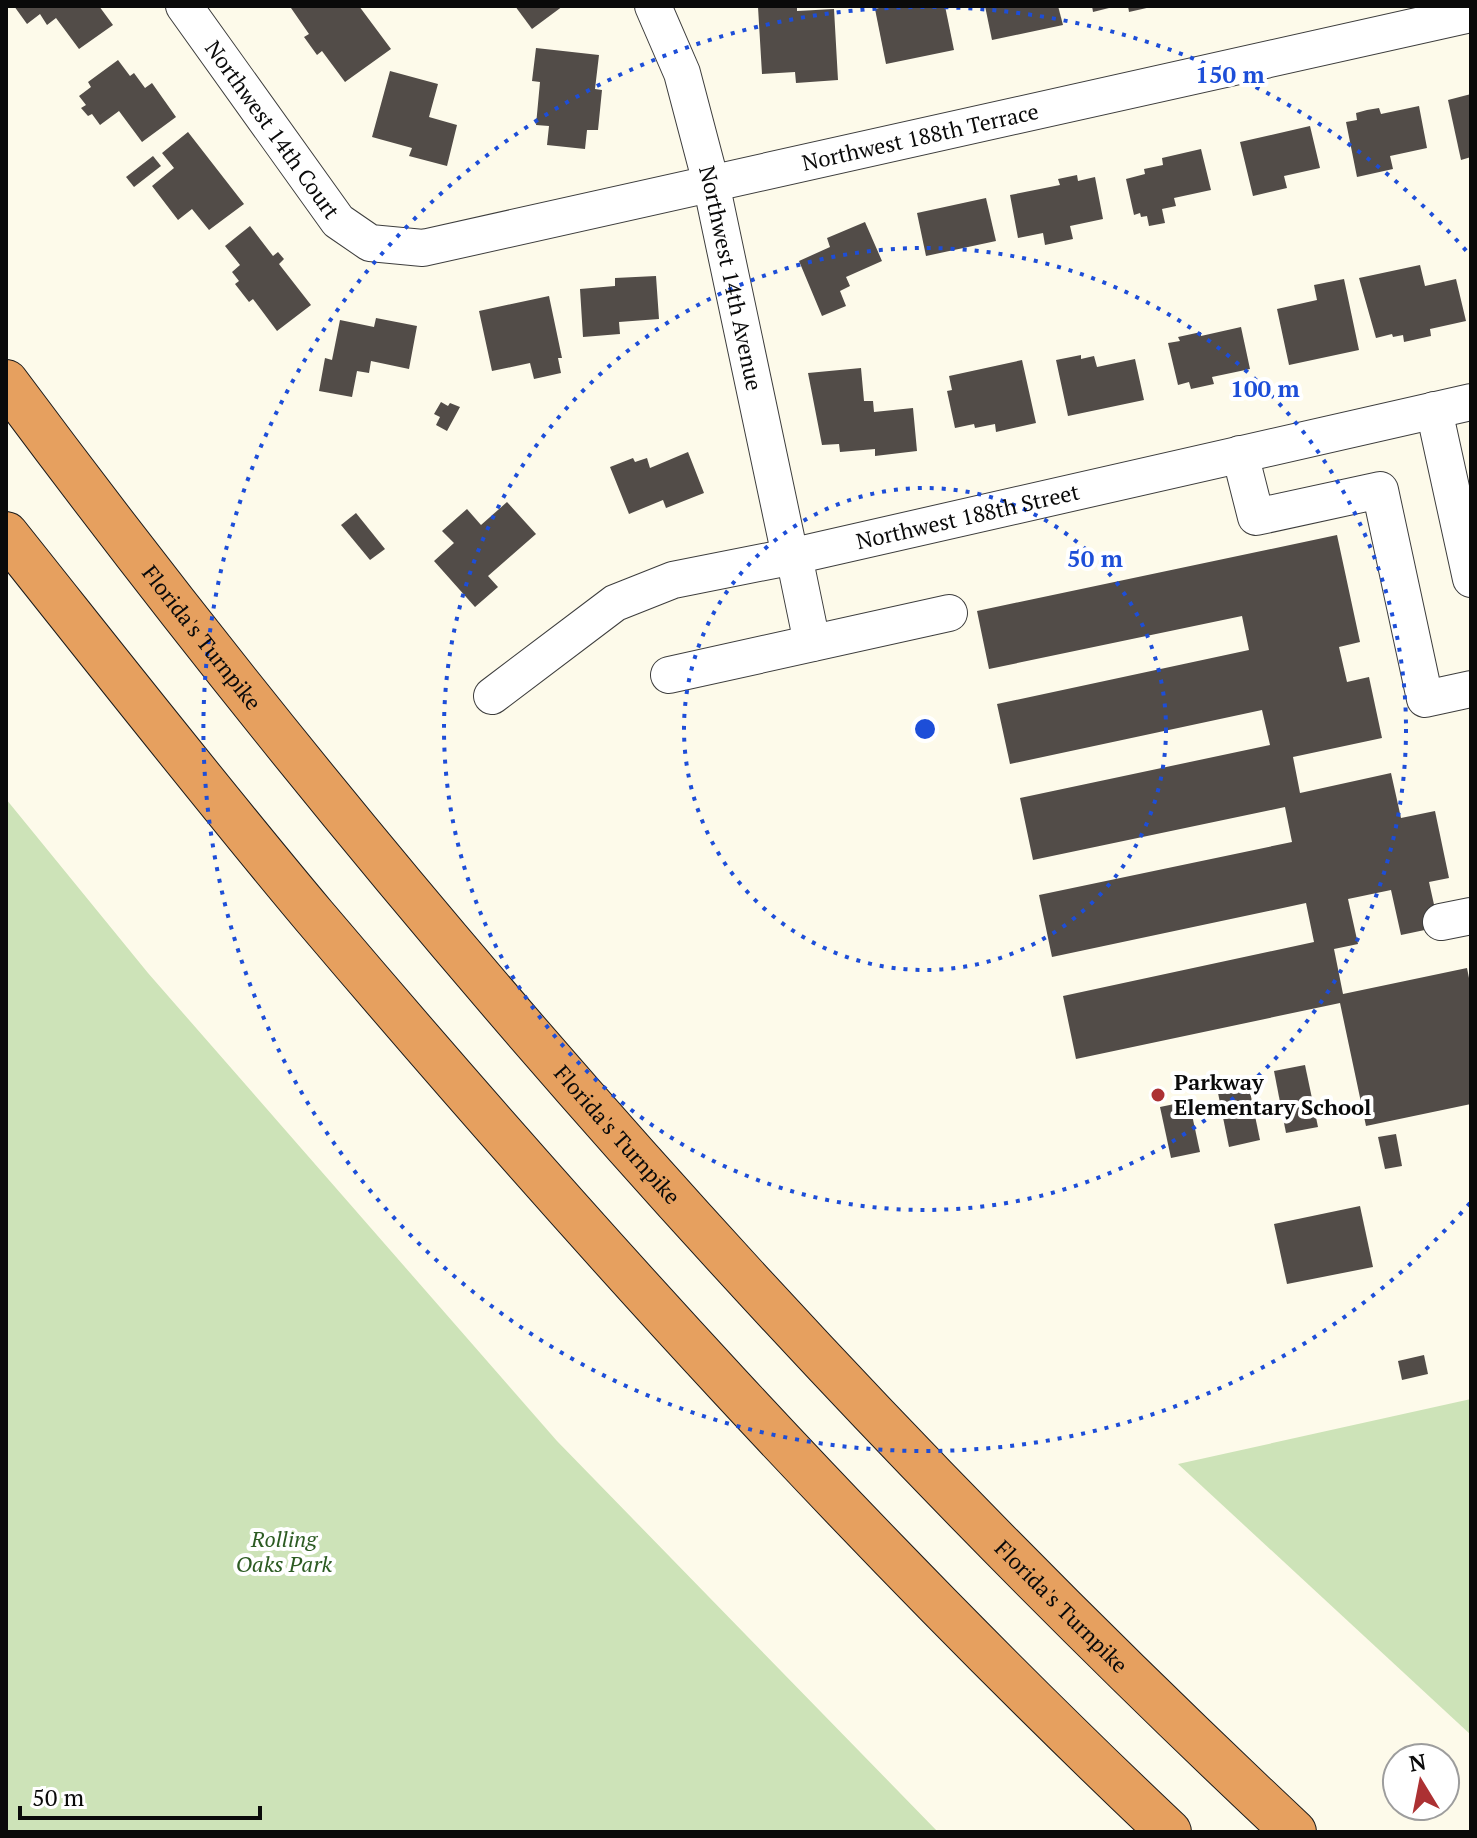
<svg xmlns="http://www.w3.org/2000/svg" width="1477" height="1838" viewBox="0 0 1477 1838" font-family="'PT Serif',serif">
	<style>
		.green { fill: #cde3b8 }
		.building { fill: #524c48 }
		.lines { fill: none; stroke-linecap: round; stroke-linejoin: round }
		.minor-casing { stroke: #3d3d3d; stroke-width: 38 }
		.highway-casing { stroke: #1b1b1b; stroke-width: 46 }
		.minor { stroke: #fff; stroke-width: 36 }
		.highway { stroke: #e6a05f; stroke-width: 44 }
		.ring { fill: none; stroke: #1d4ed8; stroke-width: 4; stroke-dasharray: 4 8 }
		.poi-dot { fill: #ac3133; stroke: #fff; stroke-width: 3 }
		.labels { text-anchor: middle; stroke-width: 8; stroke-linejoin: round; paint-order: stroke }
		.street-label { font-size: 22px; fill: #0a0a0a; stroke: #fff }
		.poi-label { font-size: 22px; font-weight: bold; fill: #0a0a0a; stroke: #fff; text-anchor: start }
		.park-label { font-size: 22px; font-style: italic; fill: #2c5b22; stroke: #fff }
		.centre { fill: #1d4ed8; stroke: #fff; stroke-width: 4 }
		.ring-label { font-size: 24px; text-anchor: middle; font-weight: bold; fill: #1d4ed8; stroke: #fff; stroke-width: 8; stroke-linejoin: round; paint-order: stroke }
	</style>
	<rect width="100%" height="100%" fill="#fdfaea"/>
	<g class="green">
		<polygon points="6,799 148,973 557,1441 938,1832 6,1832"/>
		<polygon points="1471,1399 1471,1735 1178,1464"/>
	</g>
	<g class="building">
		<polygon points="14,6 99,6 113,25 79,49 56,18 47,25 40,14 27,24"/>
		<polygon points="294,6 359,6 391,49 345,82 322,51 317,55 304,37 309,34 291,8"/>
		<polygon points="515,6 563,6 532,29"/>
		<polygon points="797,6 797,11 834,9 838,80 796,83 795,72 762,74 758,7"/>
		<polygon points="887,6 945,6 954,50 886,64 875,9"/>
		<polygon points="985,6 1058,6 1063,25 992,40"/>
		<polygon points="1092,6 1113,6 1113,7 1093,12"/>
		<polygon points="1128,6 1151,6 1151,7 1129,12"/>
		<polygon points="536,48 599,55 595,89 602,90 598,130 587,130 585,149 547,145 549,126 536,125 540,82 532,81"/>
		<polygon points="118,60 130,76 134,73 145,88 152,83 176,117 142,142 119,111 100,125 92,114 88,116 81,108 86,105 79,96 91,87 88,82"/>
		<polygon points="390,71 438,84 429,117 457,125 447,166 409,156 412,148 372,137"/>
		<polygon points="1471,94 1471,157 1461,160 1448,100"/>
		<polygon points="1419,106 1427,148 1390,156 1393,169 1357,177 1346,122 1357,120 1356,113 1367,110 1379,108 1381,114"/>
		<polygon points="1310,126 1320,168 1284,176 1287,188 1253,196 1240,142"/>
		<polygon points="188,132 244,204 209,230 192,209 178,220 152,186 174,168 162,153"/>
		<polygon points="1201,149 1211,190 1174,198 1176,206 1162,209 1165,223 1149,226 1147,216 1141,217 1140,213 1134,215 1126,179 1145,174 1144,169 1163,165 1162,158"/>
		<polygon points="153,156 161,166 134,187 126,177"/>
		<polygon points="1077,175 1078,181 1095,177 1103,219 1070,226 1073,239 1045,245 1043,233 1018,238 1010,195 1060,185 1058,179"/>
		<polygon points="986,198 996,241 926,256 917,213"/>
		<polygon points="865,222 882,261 846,277 850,286 840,291 846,306 822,316 799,261 830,247 827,238"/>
		<polygon points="250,226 273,256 278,252 284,259 279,264 311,305 277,331 253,299 249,302 235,284 239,281 232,272 240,265 225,246"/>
		<polygon points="1420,265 1425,286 1456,279 1466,321 1430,329 1431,336 1404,342 1403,335 1393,337 1392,334 1376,338 1359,278"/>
		<polygon points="656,276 659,319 619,322 620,334 583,337 580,289 615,286 615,278"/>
		<polygon points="1344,279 1359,350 1289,365 1277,309 1317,300 1314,285"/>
		<polygon points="549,296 562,358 558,358 561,373 534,379 530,363 492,371 479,311"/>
		<polygon points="376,318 417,326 409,369 371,361 369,373 357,371 352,397 319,391 325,358 332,360 340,320 374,327"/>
		<polygon points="1241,327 1250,369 1212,377 1214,384 1191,389 1189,382 1178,385 1168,343 1180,341 1178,337 1201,332 1201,336"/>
		<polygon points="1081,355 1081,359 1094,356 1097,367 1135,359 1144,400 1068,416 1056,360"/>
		<polygon points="1022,360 1036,423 996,432 995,424 975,428 974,424 955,428 947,391 952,390 949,376"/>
		<polygon points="861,368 864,401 873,401 874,412 913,408 917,451 875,456 875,449 840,452 839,444 822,445 808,373"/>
		<polygon points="441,402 448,406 450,403 460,407 447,431 436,425 440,417 434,414"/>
		<polygon points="688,452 704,493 666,508 663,500 629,514 610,467 633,458 635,462 647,458 650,468"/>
		<polygon points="507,502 536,534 488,576 498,587 475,607 434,561 454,543 442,531 467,509 481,525"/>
		<polygon points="356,513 385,549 370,560 341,525"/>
		<polygon points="1337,535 1360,642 1339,647 1347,682 1369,677 1382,738 1293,757 1300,793 1391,773 1401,818 1435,811 1449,878 1429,882 1439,927 1401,935 1391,890 1348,899 1358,944 1334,949 1343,994 1467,968 1471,988 1471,1104 1366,1126 1340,1003 1076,1059 1063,996 1314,942 1306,903 1052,957 1039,895 1292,842 1285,807 1033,860 1020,798 1270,745 1262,710 1010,764 997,704 1249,650 1242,616 989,669 977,611"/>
		<polygon points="1305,1065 1318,1127 1286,1133 1274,1071"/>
		<polygon points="1249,1087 1260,1140 1229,1147 1218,1093"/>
		<polygon points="1189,1101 1200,1152 1171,1158 1160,1107"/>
		<polygon points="1396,1134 1402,1166 1385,1169 1378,1137"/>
		<polygon points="1360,1206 1373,1267 1287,1284 1274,1224"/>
		<polygon points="1424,1355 1428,1374 1402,1380 1398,1361"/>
	</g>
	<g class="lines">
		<g class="minor-casing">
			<g id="minor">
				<path id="s1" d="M184 6 338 221 370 243 423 248 1471 14"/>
				<path id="s2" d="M653 6 682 73 711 183 790 556"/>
				<polyline points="1434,410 1471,579"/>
				<polyline points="1240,454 1256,517 1380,490 1425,699 1471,689"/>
				<polyline points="794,556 812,643"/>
				<polyline points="669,675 949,613"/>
				<path id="s3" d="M492 696 615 603 673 580 794 556 1471 402"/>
				<polyline points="1441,922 1471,916"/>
			</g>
		</g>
		<g class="highway-casing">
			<g id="highway">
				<path id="s4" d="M6 382C392 901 822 1389 1294 1832"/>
				<path d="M6 534C108 662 209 791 314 916 584 1234 866 1545 1169 1832"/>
			</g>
		</g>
		<use href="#minor" class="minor"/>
		<use href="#highway" class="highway"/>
	</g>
	<g class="ring">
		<circle cx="925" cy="729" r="241"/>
		<circle cx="925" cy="729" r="481"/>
		<path d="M1470 1203A722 722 0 1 1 1470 255"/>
	</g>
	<circle class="poi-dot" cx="1158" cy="1095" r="8"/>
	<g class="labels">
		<g class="street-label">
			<text dy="8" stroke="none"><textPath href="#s1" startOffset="152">Northwest 14th Court</textPath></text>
			<text dy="8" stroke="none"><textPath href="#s1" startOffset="866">Northwest 188th Terrace</textPath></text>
			<text dy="8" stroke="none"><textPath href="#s2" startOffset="284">Northwest 14th Avenue</textPath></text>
			<text dy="8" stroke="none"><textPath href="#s3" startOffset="518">Northwest 188th Street</textPath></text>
			<text dy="8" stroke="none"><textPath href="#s4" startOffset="322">Florida's Turnpike</textPath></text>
			<text dy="8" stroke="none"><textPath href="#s4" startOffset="970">Florida's Turnpike</textPath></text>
			<text dy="8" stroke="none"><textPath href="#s4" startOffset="1618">Florida's Turnpike</textPath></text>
		</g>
		<g class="poi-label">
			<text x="1174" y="1090">Parkway<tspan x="1174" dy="25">Elementary School</tspan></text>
		</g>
		<g class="park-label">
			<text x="284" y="1547">Rolling<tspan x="284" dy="25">Oaks Park</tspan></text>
		</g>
	</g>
	<circle cx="925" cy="729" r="12" class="centre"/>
	<g class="ring-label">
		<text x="1230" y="83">150 m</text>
		<text x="1265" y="397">100 m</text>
		<text x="1095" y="567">50 m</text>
	</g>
	<rect width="1477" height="1838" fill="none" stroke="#0a0a0a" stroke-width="16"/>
	<g transform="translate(1421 1782) rotate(350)"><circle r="38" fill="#ffffff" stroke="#9d9d9d" stroke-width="2"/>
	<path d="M0-6L14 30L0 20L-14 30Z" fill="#ac3133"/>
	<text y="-12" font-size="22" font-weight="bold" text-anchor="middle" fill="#0a0a0a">N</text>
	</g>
	<path d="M20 1806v12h240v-12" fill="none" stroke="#0a0a0a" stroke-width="4"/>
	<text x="32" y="1806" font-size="24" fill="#0a0a0a" stroke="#ffffff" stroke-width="6" paint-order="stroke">50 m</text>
</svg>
